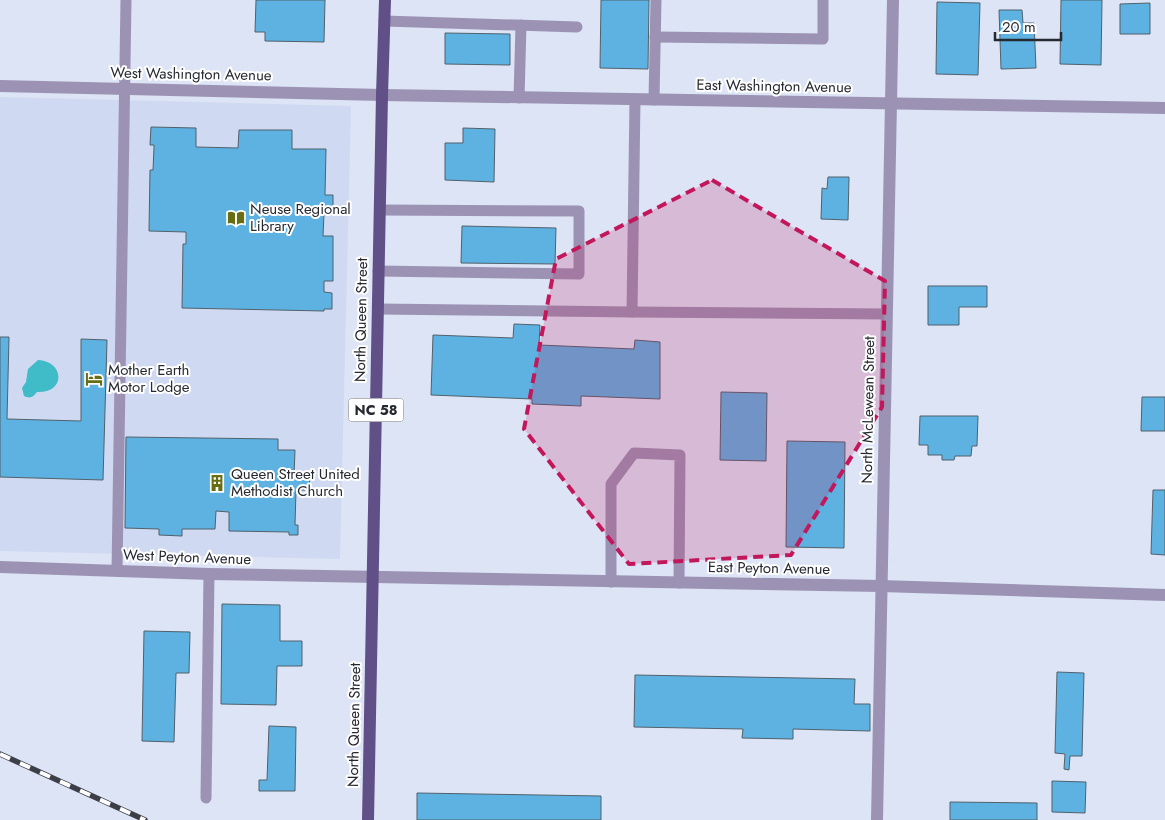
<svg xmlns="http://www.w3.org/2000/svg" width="1165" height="820" viewBox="0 0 1165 820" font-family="Jost,sans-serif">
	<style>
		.built { fill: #cfd9f1 }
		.water { fill: #40bcc8 }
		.building { fill: #5db2e2; stroke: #51616b }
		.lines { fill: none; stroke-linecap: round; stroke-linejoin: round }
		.service { stroke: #9c93b4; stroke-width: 11 }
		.minor { stroke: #9c93b4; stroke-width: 12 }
		.tertiary { stroke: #9c93b4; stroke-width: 12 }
		.primary { stroke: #614f88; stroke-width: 12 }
		.rail-casing { stroke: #3c3f48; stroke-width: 5.5 }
		.rail { stroke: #fff; stroke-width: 4; stroke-dasharray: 11; stroke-linecap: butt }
		.marked { fill: #c2185b; fill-opacity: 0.2; stroke: #c2185b; stroke-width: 4; stroke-dasharray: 10 6; stroke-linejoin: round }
		.labels { text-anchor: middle; stroke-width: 4; stroke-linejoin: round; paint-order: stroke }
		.shield { fill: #fff; stroke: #67696e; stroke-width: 1 }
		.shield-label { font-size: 14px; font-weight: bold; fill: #262930 }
		.street-label { font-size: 15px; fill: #262930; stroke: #fff }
		.poi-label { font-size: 15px; fill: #262930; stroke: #fff; text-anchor: start }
	</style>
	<rect width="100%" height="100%" fill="#dce4f6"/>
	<polygon class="built" points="0,97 351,106 340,559 0,551"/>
	<path class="water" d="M38 360C64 361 67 393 37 392 33 397 31 399 24 396L22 388 26 382 28 369Z"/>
	<g class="building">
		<polygon points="256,0 325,0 324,42 265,41 265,32 255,32"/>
		<polygon points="601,0 649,0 648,69 600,68"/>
		<polygon points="1061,0 1102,0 1101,65 1060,64"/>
		<polygon points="937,2 980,3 978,75 936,74"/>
		<polygon points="1150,3 1150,34 1120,34 1120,4"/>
		<polygon points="999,10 1022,10 1023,23 1034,23 1036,68 1001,69"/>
		<polygon points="445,33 510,34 510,65 445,64"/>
		<polygon points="151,127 196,128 196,147 238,148 239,130 292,130 292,149 326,149 325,195 333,195 333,214 324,214 323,236 333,236 333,281 324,281 324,292 332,293 332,309 324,309 324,311 182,308 183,244 186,244 186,232 149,231 150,170 153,170 154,147 154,145 150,145"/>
		<polygon points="463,128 495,129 494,182 445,180 445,143 463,143"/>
		<polygon points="828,177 849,177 848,220 821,219 822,188 827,189"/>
		<polygon points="462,226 556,228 555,264 461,263"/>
		<polygon points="928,286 987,286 987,307 959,307 959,325 928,325"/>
		<polygon points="514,324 540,325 539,345 634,349 635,340 660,342 660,399 581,396 581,406 532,404 532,399 431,395 433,335 513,338"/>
		<polygon points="0,337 9,337 7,419 81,421 81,339 107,340 103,480 0,477"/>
		<polygon points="721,392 767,393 766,461 720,460"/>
		<polygon points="1142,397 1165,397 1165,431 1141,431"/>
		<polygon points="920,416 978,416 977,446 972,446 971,456 955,456 954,460 942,460 942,455 928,455 928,445 919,445"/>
		<polygon points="126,437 278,439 278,450 295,450 294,476 310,476 309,490 296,490 295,525 298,525 298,535 289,535 289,532 229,531 229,512 216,511 215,529 182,529 182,536 159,535 159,529 125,528"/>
		<polygon points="787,441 845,442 844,548 786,547"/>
		<polygon points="1153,490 1165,490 1165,555 1151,554"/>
		<polygon points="222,604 280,605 280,641 302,641 302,666 277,666 276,705 221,704"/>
		<polygon points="144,631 190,632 189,673 176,673 174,742 142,741"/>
		<polygon points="1057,672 1084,673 1082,756 1070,756 1069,770 1064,769 1065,754 1055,753"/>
		<polygon points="635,675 855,679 854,704 870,704 870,731 793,729 793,739 742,738 743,729 634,727"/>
		<polygon points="269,726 296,727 295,791 259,791 259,780 267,780"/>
		<polygon points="1052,781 1086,782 1085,813 1052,812"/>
		<polygon points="417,793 601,796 601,820 417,820"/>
		<polygon points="950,802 1037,803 1037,820 950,820"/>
	</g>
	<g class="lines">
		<g class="service">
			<polyline points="384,21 577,27"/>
			<polyline points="655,37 823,39 823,0"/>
			<polyline points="519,98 521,25"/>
			<polyline points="654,100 656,0"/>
			<polyline points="378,271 579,274 579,211 380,210"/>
			<polyline points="378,309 632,312 635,100"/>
			<polyline points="632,312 886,314"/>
			<polyline points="117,571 126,0"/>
			<polyline points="611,582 611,484 634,453 680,455 679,583"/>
			<polyline points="206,798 209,574"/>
		</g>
		<g class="minor">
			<polyline points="0,86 382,95"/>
			<polyline points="0,567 209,574 881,586 1165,595"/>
			<polyline points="877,820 893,0"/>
		</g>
		<polyline class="tertiary" points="382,95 1165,108"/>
		<polyline class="primary" points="368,820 382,95 385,0"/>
		<g class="rail-casing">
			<polyline id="rail" points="0,754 145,820"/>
		</g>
		<use href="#rail" class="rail"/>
	</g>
	<path class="marked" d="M712 180 885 281 882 407 791 555 629 564 524 429 556 259Z"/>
	<defs>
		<g id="library-bare" transform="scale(1.35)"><path d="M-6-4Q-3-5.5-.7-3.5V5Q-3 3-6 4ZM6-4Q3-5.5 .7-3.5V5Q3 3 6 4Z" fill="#686d11" stroke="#fff" stroke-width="2.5" paint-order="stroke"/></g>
		<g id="hotel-bare" transform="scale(1.35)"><path d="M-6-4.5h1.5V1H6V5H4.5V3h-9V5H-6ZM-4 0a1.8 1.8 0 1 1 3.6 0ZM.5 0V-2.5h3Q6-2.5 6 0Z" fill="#686d11" stroke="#fff" stroke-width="2.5" paint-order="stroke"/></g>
		<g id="building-bare" transform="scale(1.35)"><path d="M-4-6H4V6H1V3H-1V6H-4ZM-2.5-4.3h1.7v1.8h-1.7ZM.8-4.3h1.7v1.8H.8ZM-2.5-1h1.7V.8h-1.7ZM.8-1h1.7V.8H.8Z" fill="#686d11" stroke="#fff" stroke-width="2.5" paint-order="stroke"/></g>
	</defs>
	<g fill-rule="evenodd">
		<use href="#library-bare" x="236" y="218"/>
		<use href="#hotel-bare" x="94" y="379"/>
		<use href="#building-bare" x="217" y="483"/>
	</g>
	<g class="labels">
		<rect class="shield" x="348.5" y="398.5" width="55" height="23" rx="4"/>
		<g class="shield-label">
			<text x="376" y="415">NC 58</text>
		</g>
		<g class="street-label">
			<text transform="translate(191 74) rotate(1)" y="5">West Washington Avenue</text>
			<text transform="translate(774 86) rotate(1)" y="5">East Washington Avenue</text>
			<text transform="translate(361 320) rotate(-89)" y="5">North Queen Street</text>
			<text transform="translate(868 410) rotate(-89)" y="5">North McLewean Street</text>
			<text transform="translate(187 557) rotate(2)" y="5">West Peyton Avenue</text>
			<text transform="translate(769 568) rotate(1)" y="5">East Peyton Avenue</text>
			<text transform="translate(354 725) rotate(-89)" y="5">North Queen Street</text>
		</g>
		<g class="poi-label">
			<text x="250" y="214">Neuse Regional<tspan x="250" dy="17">Library</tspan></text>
			<text x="108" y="375">Mother Earth<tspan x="108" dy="17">Motor Lodge</tspan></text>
			<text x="231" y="479">Queen Street United<tspan x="231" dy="17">Methodist Church</tspan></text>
		</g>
	</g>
	<path d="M995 32v8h66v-8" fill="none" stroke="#262930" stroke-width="2.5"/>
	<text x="1002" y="32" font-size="15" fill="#262930" stroke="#ffffff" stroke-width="4" paint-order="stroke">20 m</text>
</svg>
